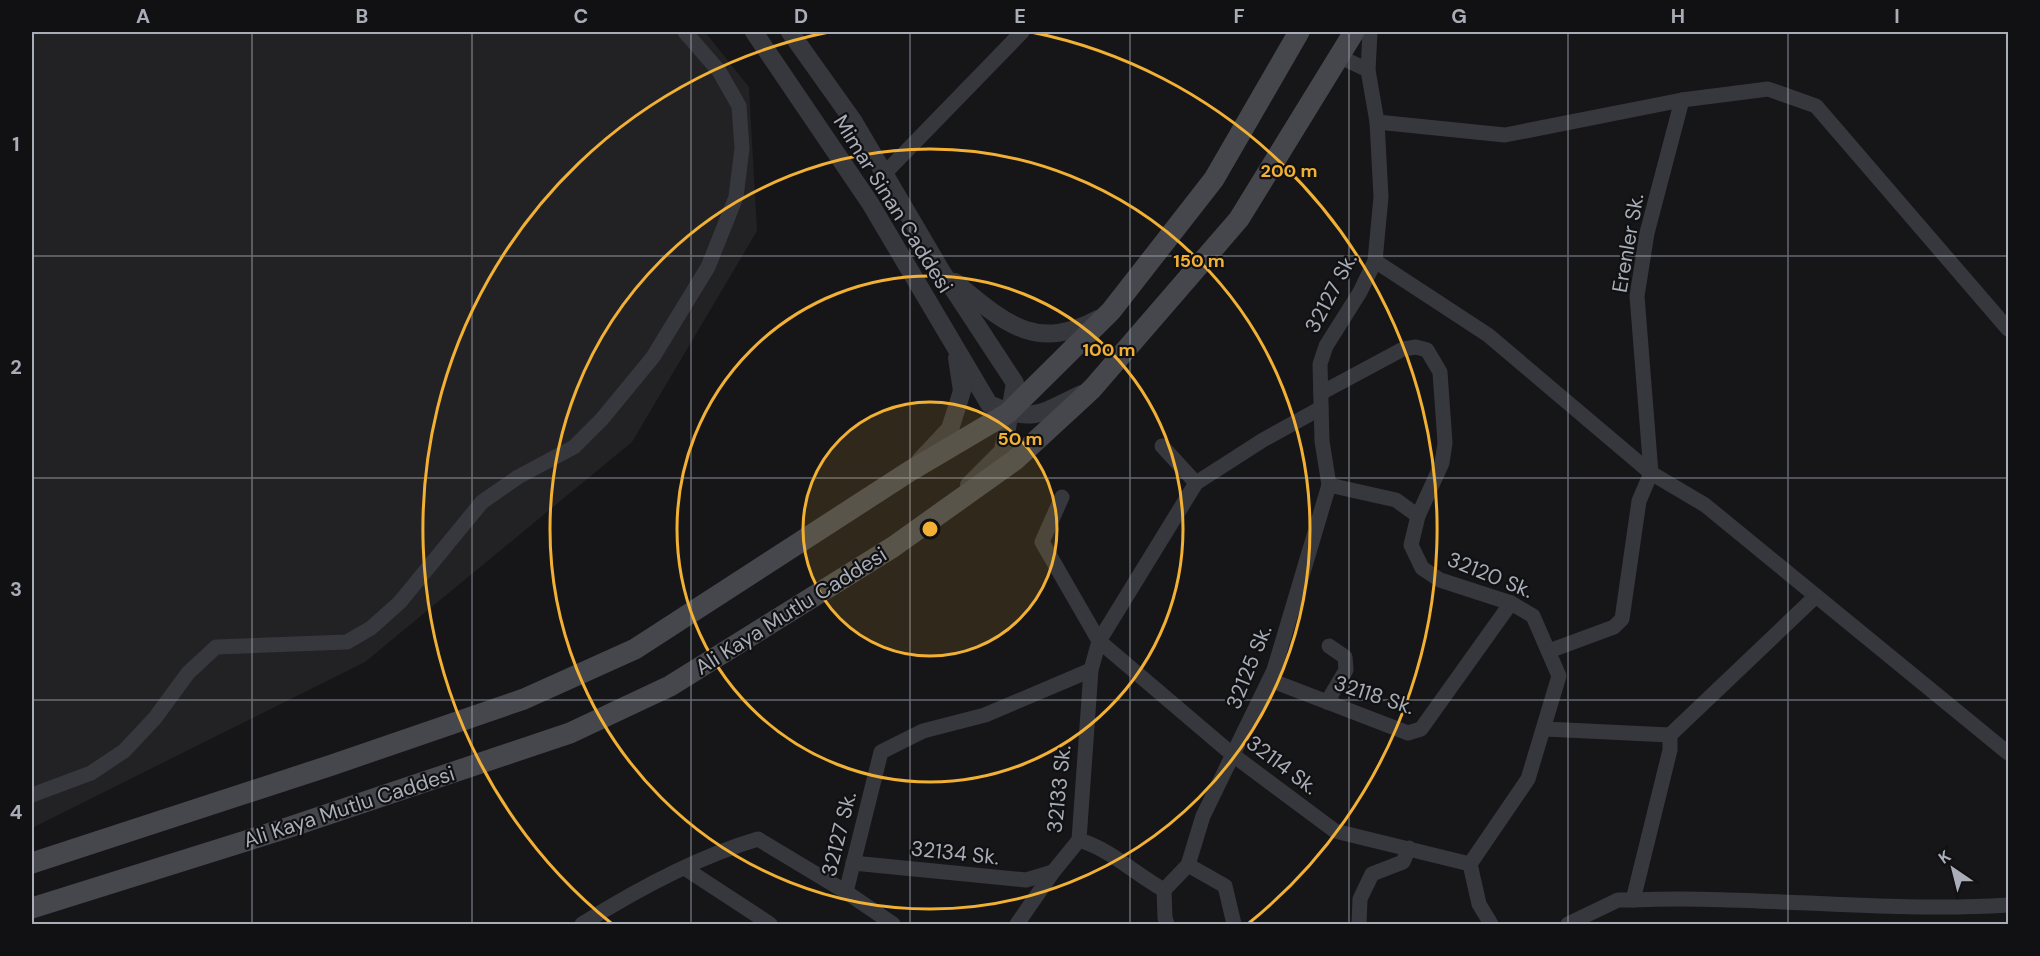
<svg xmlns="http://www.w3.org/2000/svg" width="2040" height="956" viewBox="0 0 2040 956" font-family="'DM Sans',sans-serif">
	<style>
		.built { fill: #222225 }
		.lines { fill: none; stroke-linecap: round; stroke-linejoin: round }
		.minor { stroke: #37383d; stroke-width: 15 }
		.tertiary { stroke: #37383d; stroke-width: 18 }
		.secondary { stroke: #45474d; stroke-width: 21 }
		.grid { fill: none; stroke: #a8adb8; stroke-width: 1.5; stroke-opacity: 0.55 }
		.ring { fill: none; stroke: #f2b134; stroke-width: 3 }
		.labels { text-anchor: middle; stroke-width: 4.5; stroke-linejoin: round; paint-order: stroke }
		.street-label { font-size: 21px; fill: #a8adb8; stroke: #111113 }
		.centre { fill: #f2b134; stroke: #111113; stroke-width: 3 }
		.ring-label { font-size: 18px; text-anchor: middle; font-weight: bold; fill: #f2b134; stroke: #111113; stroke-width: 4.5; stroke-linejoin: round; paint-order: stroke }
		.neatline { fill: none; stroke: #a8adb8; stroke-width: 2 }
		.grid-label { font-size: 20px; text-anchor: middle; font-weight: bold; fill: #a8adb8 }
	</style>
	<rect width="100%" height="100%" fill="#161618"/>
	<polygon class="built" points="32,32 705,32 749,87 757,231 632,442 365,662 32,828"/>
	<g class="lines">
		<g class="minor">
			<polyline points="1340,57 1368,70"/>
			<polyline points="1377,122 1505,135 1682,100 1768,89 1816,106 2008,329"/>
			<polyline points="885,173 1022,32"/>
			<polyline points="1375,261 1488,335 1651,473 1705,505 2008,753"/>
			<polyline points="1321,393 1403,349 1416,347 1427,350 1440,372 1445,443 1442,463 1418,516 1411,545 1422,568 1440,580 1511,603 1533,616 1559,676 1528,779 1470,864 1479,904 1491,924"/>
			<polyline points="1162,446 1196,483"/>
			<polyline points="1329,485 1396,500 1418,516"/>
			<polyline points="1062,497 1042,542 1099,641 1233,755 1335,831 1470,864"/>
			<polyline points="1549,651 1614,627 1622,619 1639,501 1651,473 1637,296 1647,233 1682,100"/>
			<polyline points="1270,680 1408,733 1421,729 1511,603"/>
			<polyline points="1327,702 1346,670 1345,657 1329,646"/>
			<polyline points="1545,729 1670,735"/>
			<polyline points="32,795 91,773 124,751 155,718 188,673 216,647 347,642 371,628 400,602 482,502 518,477 574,447 602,419 653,357 708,267 736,197 742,148 739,106 719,71 685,32"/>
			<path d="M1079 840C1110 849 1135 874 1164 890"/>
			<polyline points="853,863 1026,880 1053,872"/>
			<polyline points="1188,865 1225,886 1234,924"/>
			<polyline points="686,869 770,924"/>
			<polyline points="846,892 881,752 923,731 985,715 1091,670"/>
			<polyline points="1633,900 1670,750 1670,735 1816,596"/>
			<path d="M582 924C636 890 697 857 758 839L846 892 893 924"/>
			<polyline points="1017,924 1053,872 1079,840 1091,670 1099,641 1196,483 1263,440 1321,408"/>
			<polyline points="1167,924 1165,918 1164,890 1188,865 1203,816 1274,670 1329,485 1322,441 1320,364 1326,346 1360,292 1375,261 1381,197 1377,122 1368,70 1370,32"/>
			<polyline points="1359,924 1360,899 1372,874 1403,862 1409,848"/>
			<path d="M1568 924 1618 900H1633C1758 895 1883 913 2008 905"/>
		</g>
		<g class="tertiary">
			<path d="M754 32 870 203 989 404C1033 424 1041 413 1082 394"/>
			<polyline points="790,32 854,122 942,272 1015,383 1003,451 969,485"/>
			<path d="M955 282C1004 322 1035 353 1098 319"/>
			<polyline points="920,461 950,429 962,391 957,358"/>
		</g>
		<g class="secondary">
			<polyline points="32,863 332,765 524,699 635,649 910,471 1008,413 1111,311 1214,179 1299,32"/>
			<polyline points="32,908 287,828 570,733 670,686 893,547 1015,460 1092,389 1239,219 1354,32"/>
		</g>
	</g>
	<path class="grid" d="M252 32V924M472 32V924M691 32V924M910 32V924M1130 32V924M1349 32V924M1568 32V924M1788 32V924M32 256H2008M32 478H2008M32 700H2008"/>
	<circle cx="930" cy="529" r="127" fill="#f2b134" fill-opacity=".12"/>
	<g class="ring">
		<circle cx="930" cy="529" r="127"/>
		<circle cx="930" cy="529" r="253"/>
		<circle cx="930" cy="529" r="380"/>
		<path d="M611 923A507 507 0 0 1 829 32M1031 32A507 507 0 0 1 1249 923"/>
	</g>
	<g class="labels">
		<g class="street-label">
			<text transform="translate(893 204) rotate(58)" y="7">Mimar Sinan Caddesi</text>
			<text transform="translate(1628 243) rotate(-80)" y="7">Erenler Sk.</text>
			<text transform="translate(1331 293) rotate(-62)" y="7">32127 Sk.</text>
			<text transform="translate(1490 575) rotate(22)" y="7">32120 Sk.</text>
			<text transform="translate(791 611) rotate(-32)" y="7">Ali Kaya Mutlu Caddesi</text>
			<text transform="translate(1249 667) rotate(-68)" y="7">32125 Sk.</text>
			<text transform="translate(1374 695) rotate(18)" y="7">32118 Sk.</text>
			<text transform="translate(1282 765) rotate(37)" y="7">32114 Sk.</text>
			<text transform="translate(1059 789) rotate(-84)" y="7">32133 Sk.</text>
			<text transform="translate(349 807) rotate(-18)" y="7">Ali Kaya Mutlu Caddesi</text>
			<text transform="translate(839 834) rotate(-76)" y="7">32127 Sk.</text>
			<text transform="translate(955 853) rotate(6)" y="7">32134 Sk.</text>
		</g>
	</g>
	<circle cx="930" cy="529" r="9" class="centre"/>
	<g class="ring-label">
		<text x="1289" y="177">200 m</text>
		<text x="1199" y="267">150 m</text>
		<text x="1109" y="356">100 m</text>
		<text x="1020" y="445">50 m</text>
	</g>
	<rect width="2040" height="956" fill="none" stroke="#111113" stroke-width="66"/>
	<g transform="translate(1953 869) rotate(325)" stroke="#111113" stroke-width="4.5" paint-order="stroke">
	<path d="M0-4.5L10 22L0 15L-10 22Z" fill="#a8adb8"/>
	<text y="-9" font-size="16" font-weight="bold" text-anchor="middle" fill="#a8adb8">K</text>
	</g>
	<rect x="33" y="33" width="1974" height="890" class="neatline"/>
	<g class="grid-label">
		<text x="143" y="23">A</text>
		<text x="362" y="23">B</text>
		<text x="581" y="23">C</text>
		<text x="801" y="23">D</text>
		<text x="1020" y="23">E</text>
		<text x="1239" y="23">F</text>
		<text x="1459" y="23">G</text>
		<text x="1678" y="23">H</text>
		<text x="1897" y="23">I</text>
		<text x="16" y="151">1</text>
		<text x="16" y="374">2</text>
		<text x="16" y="596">3</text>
		<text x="16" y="819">4</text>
	</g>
</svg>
